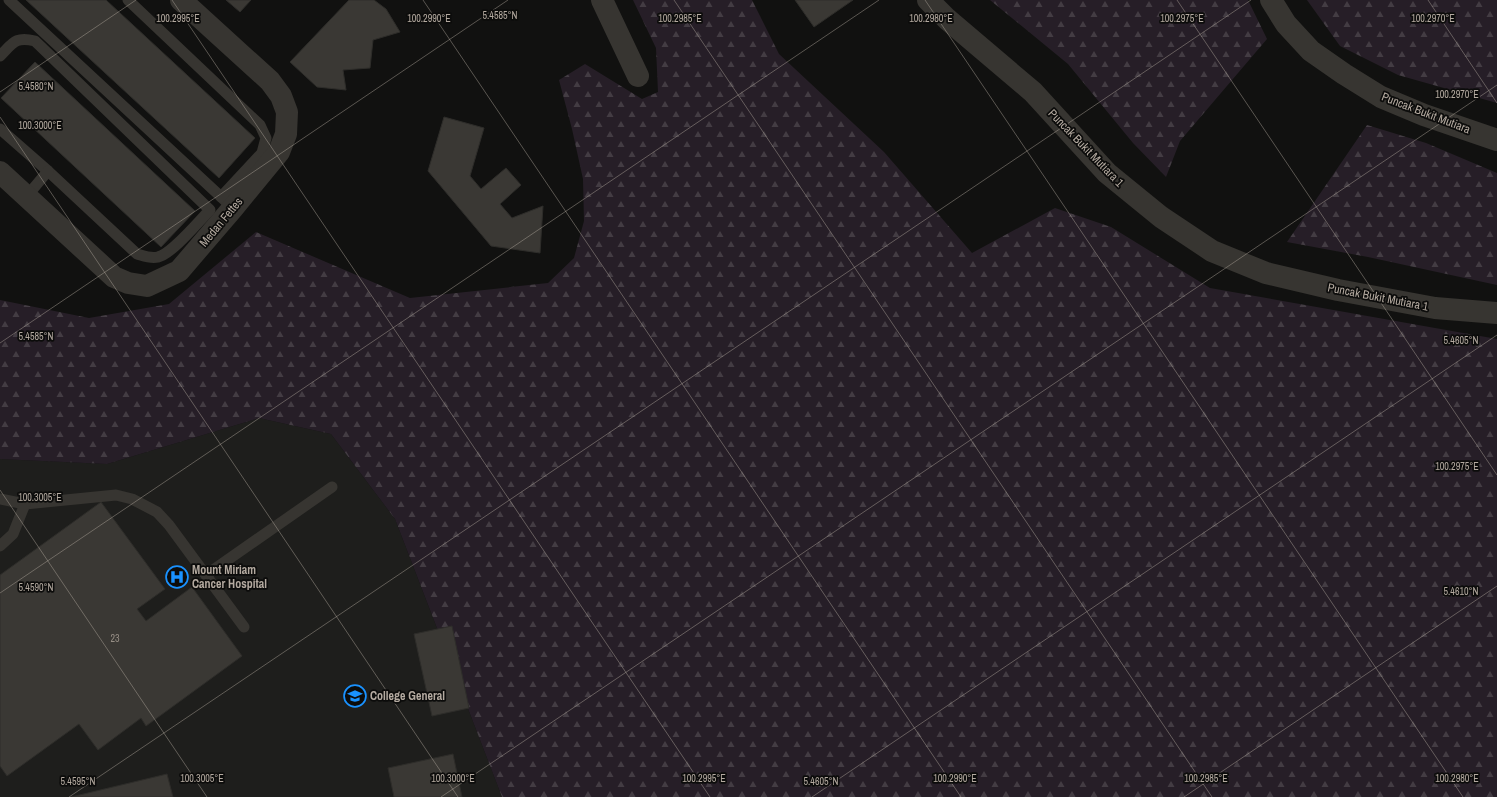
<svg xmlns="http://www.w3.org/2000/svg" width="1497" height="797" viewBox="0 0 1497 797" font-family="'Archivo Narrow',sans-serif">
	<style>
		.built { fill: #1e1e1c }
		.forest { fill: url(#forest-firs) }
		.building { fill: #3a3834; stroke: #2e2d2a }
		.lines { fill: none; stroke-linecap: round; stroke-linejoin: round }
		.service { stroke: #373531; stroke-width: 11 }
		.minor { stroke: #373531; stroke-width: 22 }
		.ticks { fill: none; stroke: #b4aaa0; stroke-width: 1; stroke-opacity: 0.45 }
		.labels { text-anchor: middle; stroke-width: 3.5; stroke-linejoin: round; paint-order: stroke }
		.number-label { font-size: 10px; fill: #968e85 }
		.street-label { font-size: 12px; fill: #b4aaa0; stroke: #0c0c0b }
		.poi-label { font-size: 12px; font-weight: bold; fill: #b4aaa0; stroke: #0c0c0b; text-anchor: start }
		.ticks-label { font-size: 10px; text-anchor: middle; fill: #b4aaa0; stroke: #0c0c0b; stroke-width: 3.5; stroke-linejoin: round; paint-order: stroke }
	</style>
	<defs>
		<pattern id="forest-firs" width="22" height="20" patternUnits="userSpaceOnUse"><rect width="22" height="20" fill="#261e27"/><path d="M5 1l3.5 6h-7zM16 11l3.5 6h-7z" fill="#433c43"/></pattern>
	</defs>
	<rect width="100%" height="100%" fill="#111110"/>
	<polygon class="built" points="259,418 331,434 395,519 502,797 0,797 0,459 107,464"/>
	<g class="forest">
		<polygon points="633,0 752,0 779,54 884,152 972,253 1055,208 1111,227 1210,288 1497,339 1497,797 502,797 395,519 331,434 259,418 107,464 0,459 0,300 89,318 169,304 256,232 410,298 548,283 574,258 584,221 583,179 572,129 559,80 585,64 642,99 658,92 656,48"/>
		<polygon points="990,0 1248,0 1267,39 1180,141 1166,177 1133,143 1068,64"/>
		<polygon points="1307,0 1497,0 1497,103 1398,75 1340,46"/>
		<polygon points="1367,125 1426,143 1497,173 1497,285 1368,257 1287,242"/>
	</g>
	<g class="building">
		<polygon points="26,0 106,0 255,138 219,178"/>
		<polygon points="226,0 251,0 240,12"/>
		<polygon points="349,0 374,0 386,9 400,32 373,40 370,68 343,70 346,90 317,87 290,62"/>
		<polygon points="795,0 853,0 814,27"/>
		<polygon points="35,62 195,211 161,247 1,98"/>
		<polygon points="444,117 484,128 470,176 481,189 506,168 521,185 500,204 512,218 543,206 540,253 491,246 428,171"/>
		<polygon points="101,502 165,589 137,609 146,621 192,587 242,656 146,726 141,718 98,750 79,724 7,776 0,766 0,575"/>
		<polygon points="452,626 469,708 432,716 414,634"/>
		<polygon points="453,754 462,797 394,797 388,768"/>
		<polygon points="167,774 173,797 71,797"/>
	</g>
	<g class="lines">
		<g class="service">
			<polyline points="9,0 233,208"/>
			<polyline points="128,0 260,125 266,138 262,153 221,197"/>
			<path d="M0 56C13 43 15 36 35 41L210 210C199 221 172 254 158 257 151 259 144 256 137 254L48 171 0 129"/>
			<polyline points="27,196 48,171"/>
			<polyline points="0,499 25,504 116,495 132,499 157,512 169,525 244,627"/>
			<polyline points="0,546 13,534 25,504"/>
			<polyline points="206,575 332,487"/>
		</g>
		<g class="minor">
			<polyline points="602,0 638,76"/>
			<polyline points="928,0 947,19 1033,92 1107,173 1161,217 1212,251 1266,273 1338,290 1435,308 1497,313"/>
			<polyline points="1271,0 1286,24 1311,51 1344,74 1381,97 1424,115 1497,140"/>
			<polyline points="0,172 114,277 128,283 147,286 179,271 233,208 279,152 286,134 287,112 281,96 270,81 181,0"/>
		</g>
	</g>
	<path class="ticks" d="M172 0 710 797M423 0 961 797M674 0 1212 797M925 0 1463 797M1177 0 1497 475M1428 0 1497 103M0 92 136 0M0 117 458 797M0 343 508 0M0 490 207 797M0 593 879 0M69 797 1251 0M441 797 1497 85M812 797 1497 335M1184 797 1497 586"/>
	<defs>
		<g id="hospital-ring" transform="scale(1.15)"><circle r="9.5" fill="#0c0c0b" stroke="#1a92ff" stroke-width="1.5"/><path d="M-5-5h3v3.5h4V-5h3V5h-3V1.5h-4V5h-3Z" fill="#1a92ff"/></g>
		<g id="university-ring" transform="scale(1.15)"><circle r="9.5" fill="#0c0c0b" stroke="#1a92ff" stroke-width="1.5"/><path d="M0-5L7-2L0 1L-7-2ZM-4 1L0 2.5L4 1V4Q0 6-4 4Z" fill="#1a92ff"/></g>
	</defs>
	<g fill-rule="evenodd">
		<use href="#hospital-ring" x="177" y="577"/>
		<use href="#university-ring" x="355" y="696"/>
	</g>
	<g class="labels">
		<g class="number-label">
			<text x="115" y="642">23</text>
		</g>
		<g class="street-label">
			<text transform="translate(1426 113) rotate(21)" y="4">Puncak Bukit Mutiara</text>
			<text transform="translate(1086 148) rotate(46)" y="4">Puncak Bukit Mutiara 1</text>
			<text transform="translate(221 222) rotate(-50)" y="4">Medan Fettes</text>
			<text transform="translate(1378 297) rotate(11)" y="4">Puncak Bukit Mutiara 1</text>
		</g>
		<g class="poi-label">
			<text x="192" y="574">Mount Miriam<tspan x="192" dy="14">Cancer Hospital</tspan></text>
			<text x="370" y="700">College General</text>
		</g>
	</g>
	<g class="ticks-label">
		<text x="500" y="19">5.4585°N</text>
		<text x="178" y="22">100.2995°E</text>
		<text x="429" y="22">100.2990°E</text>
		<text x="680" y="22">100.2985°E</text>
		<text x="1182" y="22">100.2975°E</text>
		<text x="931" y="22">100.2980°E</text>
		<text x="1433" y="22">100.2970°E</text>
		<text x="36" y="90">5.4580°N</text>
		<text x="1457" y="98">100.2970°E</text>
		<text x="40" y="129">100.3000°E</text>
		<text x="36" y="340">5.4585°N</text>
		<text x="1461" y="344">5.4605°N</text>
		<text x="1457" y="470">100.2975°E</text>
		<text x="40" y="501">100.3005°E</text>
		<text x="36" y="591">5.4590°N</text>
		<text x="1461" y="595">5.4610°N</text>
		<text x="202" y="782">100.3005°E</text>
		<text x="453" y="782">100.3000°E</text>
		<text x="704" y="782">100.2995°E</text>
		<text x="955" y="782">100.2990°E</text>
		<text x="1206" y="782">100.2985°E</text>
		<text x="1457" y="782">100.2980°E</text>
		<text x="78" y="785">5.4595°N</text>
		<text x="821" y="785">5.4605°N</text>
	</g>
</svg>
